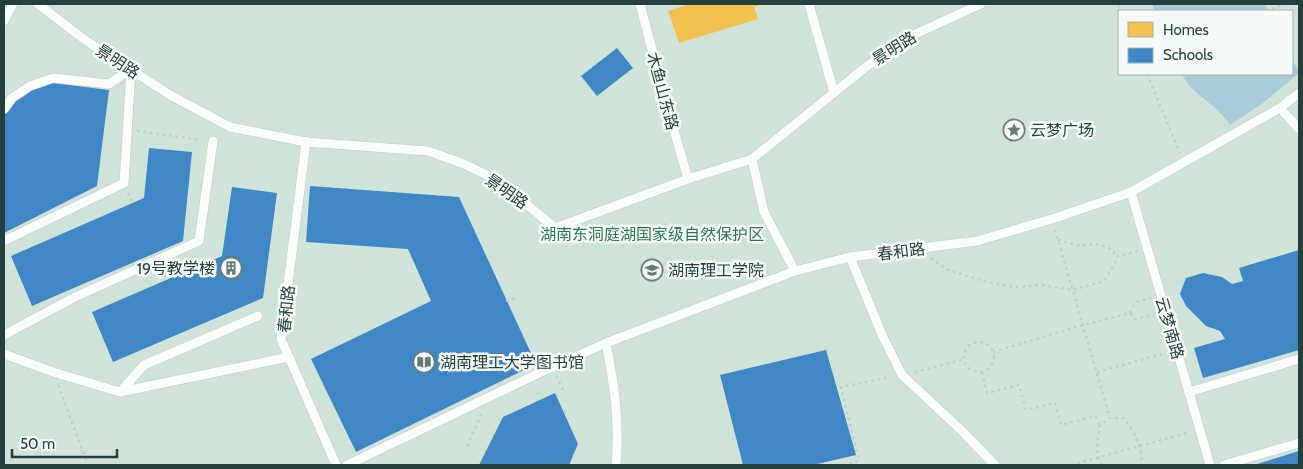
<svg xmlns="http://www.w3.org/2000/svg" width="1303" height="469" viewBox="0 0 1303 469" font-family="Cabin,'Noto Sans SC',sans-serif">
	<style>
		.green { fill: #d0e3d9; fill-rule: evenodd }
		.water { fill: #a9cad8 }
		.homes { fill: #f2c14e }
		.schools { fill: #3f88c5 }
		.lines { fill: none; stroke-linecap: round; stroke-linejoin: round }
		.service-casing { stroke: #c3c8c7; stroke-width: 10 }
		.path { stroke: #c2cbca; stroke-width: 2.5; stroke-dasharray: 2.5 4; stroke-linecap: butt }
		.service { stroke: #fbfcfc; stroke-width: 9 }
		.labels { text-anchor: middle; stroke-width: 5; stroke-linejoin: round; paint-order: stroke }
		.street-label { font-size: 16px; fill: #243f3c; stroke: #f5faf8 }
		.poi-label { font-size: 16px; fill: #243f3c; stroke: #f5faf8; text-anchor: start }
		.park-label { font-size: 16px; fill: #2f7455; stroke: #f5faf8 }
	</style>
	<rect width="100%" height="100%" fill="#e6ebea"/>
	<path class="green" d="M4 4H1299V465H4ZM1119 11H1292V74H1119Z"/>
	<g class="water">
		<polygon points="1152,4 1265,4 1268,11 1155,11"/>
		<path d="M1292 60 1299 71V73L1263 103 1230 125C1228 122 1225 118 1222 115 1210 101 1190 92 1182 74H1292Z"/>
	</g>
	<polygon class="homes" points="690,4 762,4 754,7 758,19 679,43 668,11"/>
	<g class="schools">
		<polygon points="617,48 633,68 597,96 581,76"/>
		<polygon points="53,83 109,90 97,186 4,233 4,116 8,107 25,90"/>
		<polygon points="149,148 192,152 183,241 32,306 11,256 144,198"/>
		<polygon points="310,186 459,197 536,364 356,452 311,359 431,301 408,249 306,242"/>
		<polygon points="232,187 277,193 263,298 113,362 92,312 222,256"/>
		<polygon points="1299,250 1299,350 1203,378 1194,348 1225,339 1220,331 1206,326 1186,306 1180,294 1186,278 1203,273 1222,277 1232,284 1243,281 1239,268"/>
		<polygon points="826,350 856,455 813,465 743,465 720,375"/>
		<polygon points="555,393 578,444 569,465 479,465 503,417"/>
		<polygon points="1299,451 1299,465 1254,465"/>
	</g>
	<g class="lines">
		<g class="service-casing">
			<g id="service">
				<polyline points="38,4 85,40 170,95 230,127 306,142 428,151 464,164 499,181 555,228 688,179 752,159 867,66 911,36 981,4"/>
				<polyline points="640,4 667,106 688,179"/>
				<polyline points="809,4 834,93"/>
				<polyline points="4,21 13,4"/>
				<polyline points="1280,108 1299,129"/>
				<polyline points="4,109 12,98 30,86 53,78 109,84 131,69"/>
				<polyline points="306,142 281,339 336,465"/>
				<polyline points="752,159 764,212 795,271"/>
				<polyline points="1131,192 1210,465"/>
				<polyline points="4,241 124,183 131,69"/>
				<polyline points="850,257 883,337 902,375 962,431 995,465"/>
				<polyline points="4,335 75,297 199,241 213,141"/>
				<polyline points="4,354 53,372 120,392 289,357"/>
				<polyline points="120,392 144,365 258,316"/>
				<polyline points="1189,392 1299,359"/>
				<polyline points="347,465 535,375 606,343"/>
				<path d="M616 465C620 424 614 383 606 343L795 271 850 257 977 241 1052 219 1131 192 1280 108 1299 93"/>
				<polyline points="1224,465 1299,443"/>
			</g>
		</g>
		<g class="path">
			<polyline points="1119,4 1122,11"/>
			<polyline points="1266,11 1285,4"/>
			<polyline points="1147,74 1180,153"/>
			<polyline points="137,131 201,140"/>
			<polyline points="128,193 133,203"/>
			<polyline points="1055,230 1110,418"/>
			<polyline points="1058,240 1080,246 1096,244 1108,247 1118,256"/>
			<polyline points="931,258 948,270 983,281 1014,287 1042,285 1072,290 1104,281 1113,267 1118,256 1138,251"/>
			<polyline points="163,269 166,280"/>
			<polyline points="506,301 515,298"/>
			<path d="M1130 313C1134 301 1139 301 1151 298"/>
			<circle cx="979" cy="357" r="15"/>
			<polyline points="993,352 1083,325 1130,313 1135,319 1154,314"/>
			<polyline points="915,372 965,359"/>
			<polyline points="982,372 987,393 1019,385 1026,410 1055,403 1061,425 1095,416 1100,425"/>
			<polyline points="1097,372 1166,353"/>
			<polyline points="556,376 563,390"/>
			<polyline points="58,385 88,465"/>
			<polyline points="564,412 567,410"/>
			<polyline points="467,446 482,413"/>
			<polyline points="843,465 859,461 841,387 890,377"/>
			<polyline points="1071,465 1190,432"/>
			<path d="M1102 465C1094 451 1098 440 1100 425L1110 418H1123C1135 430 1142 448 1142 465"/>
		</g>
		<use href="#service" class="service"/>
	</g>
	<defs>
		<g id="sight-ring" transform="scale(1.125)"><circle r="9.5" fill="#f5faf8" stroke="#687b79" stroke-width="1.5"/><path d="M0-6L1.8-2.2L6-1.7L2.9 1.2L3.7 5.4L0 3.3L-3.7 5.4L-2.9 1.2L-6-1.7L-1.8-2.2Z" fill="#687b79"/></g>
		<g id="building-ring" transform="scale(1.125)"><circle r="9.5" fill="#f5faf8" stroke="#687b79" stroke-width="1.5"/><path d="M-4-6H4V6H1V3H-1V6H-4ZM-2.5-4.3h1.7v1.8h-1.7ZM.8-4.3h1.7v1.8H.8ZM-2.5-1h1.7V.8h-1.7ZM.8-1h1.7V.8H.8Z" fill="#687b79"/></g>
		<g id="university-ring" transform="scale(1.125)"><circle r="9.5" fill="#f5faf8" stroke="#687b79" stroke-width="1.5"/><path d="M0-5L7-2L0 1L-7-2ZM-4 1L0 2.5L4 1V4Q0 6-4 4Z" fill="#687b79"/></g>
		<g id="library-ring" transform="scale(1.125)"><circle r="9.5" fill="#f5faf8" stroke="#687b79" stroke-width="1.5"/><path d="M-6-4Q-3-5.5-.7-3.5V5Q-3 3-6 4ZM6-4Q3-5.5 .7-3.5V5Q3 3 6 4Z" fill="#687b79"/></g>
	</defs>
	<g fill-rule="evenodd">
		<use href="#sight-ring" x="1014" y="130"/>
		<use href="#building-ring" x="231" y="268"/>
		<use href="#university-ring" x="652" y="270"/>
		<use href="#library-ring" x="424" y="362"/>
	</g>
	<g class="labels">
		<g class="street-label">
			<text transform="translate(894 48) rotate(-32)" y="6">景明路</text>
			<text transform="translate(118 61) rotate(33)" y="6">景明路</text>
			<text transform="translate(663 91) rotate(75)" y="6">木鱼山东路</text>
			<text transform="translate(507 191) rotate(35)" y="6">景明路</text>
			<text transform="translate(901 251) rotate(-7)" y="6">春和路</text>
			<text transform="translate(286 309) rotate(-84)" y="6">春和路</text>
			<text transform="translate(1170 328) rotate(74)" y="6">云梦南路</text>
		</g>
		<g class="poi-label">
			<text x="1030" y="136">云梦广场</text>
			<text x="215" y="274" text-anchor="end">19号教学楼</text>
			<text x="668" y="276">湖南理工学院</text>
			<text x="440" y="368">湖南理工大学图书馆</text>
		</g>
		<g class="park-label">
			<text x="652" y="240">湖南东洞庭湖国家级自然保护区</text>
		</g>
	</g>
	<rect width="1303" height="469" fill="none" stroke="#243f3c" stroke-width="10"/>
	<rect x="1118" y="10" width="175" height="65" fill="#f5faf8" stroke="#a1afad"/>
	<rect x="1128" y="22" width="25" height="15" fill="#f2c14e" stroke="#a1afad"/>
	<text x="1163" y="35" font-size="15" fill="#243f3c">Homes</text>
	<rect x="1128" y="48" width="25" height="15" fill="#3f88c5" stroke="#a1afad"/>
	<text x="1163" y="60" font-size="15" fill="#243f3c">Schools</text>
	<path d="M12 449v8h105v-8" fill="none" stroke="#243f3c" stroke-width="2.5"/>
	<text x="20" y="449" font-size="15" fill="#243f3c" stroke="#f5faf8" stroke-width="4" paint-order="stroke">50 m</text>
</svg>
